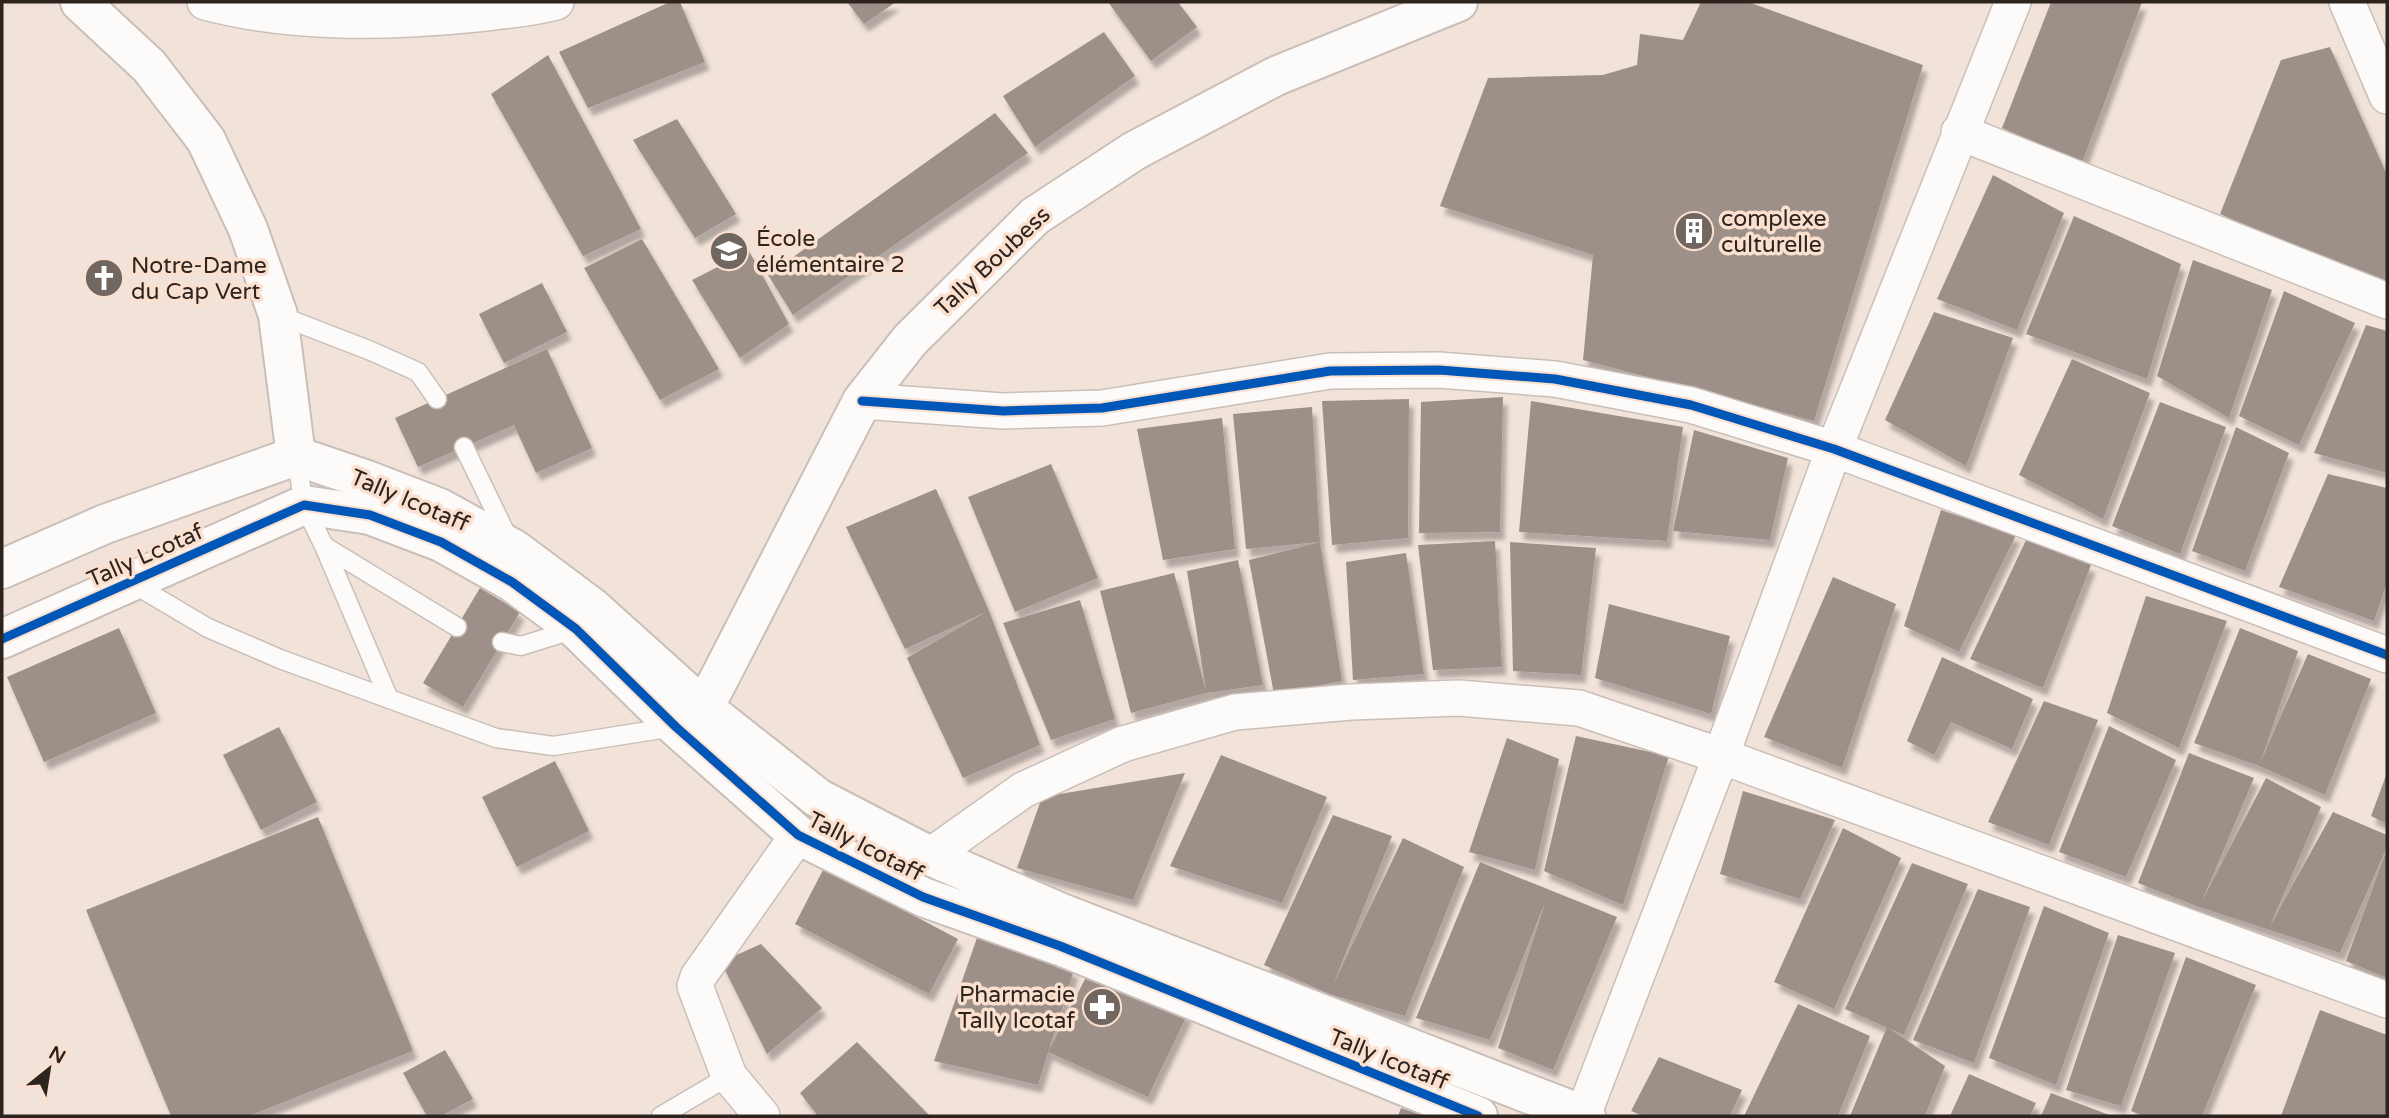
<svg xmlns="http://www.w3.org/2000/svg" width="2389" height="1118" viewBox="0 0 2389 1118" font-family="'Varela Round',sans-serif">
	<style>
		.building { fill: #9c9088; filter: url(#shadow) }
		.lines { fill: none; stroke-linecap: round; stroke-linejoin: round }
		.service-casing { stroke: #cabfb8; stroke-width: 21 }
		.minor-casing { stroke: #cabfb8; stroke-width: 38 }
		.tertiary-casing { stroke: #cabfb8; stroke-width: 42 }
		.service { stroke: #fdfbf9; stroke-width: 18 }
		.minor { stroke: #fdfbf9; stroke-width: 35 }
		.tertiary { stroke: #fdfbf9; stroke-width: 38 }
		.cycleway-casing { stroke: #fbe0d0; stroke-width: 13 }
		.cycleway { stroke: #0057b8; stroke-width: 9 }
		.labels { text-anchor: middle; stroke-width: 7; stroke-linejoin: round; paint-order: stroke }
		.poi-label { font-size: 23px; fill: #2e241e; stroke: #fbe0d0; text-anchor: start }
		.street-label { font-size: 23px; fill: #2e241e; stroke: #fbe0d0 }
	</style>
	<defs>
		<filter id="shadow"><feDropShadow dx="4.5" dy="8" stdDeviation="2" flood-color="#0004"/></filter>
	</defs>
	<rect width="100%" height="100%" fill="#f1e3da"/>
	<g class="building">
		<polygon points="670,2 680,2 705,62 588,108 559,52"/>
		<polygon points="847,2 896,2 864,24"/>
		<polygon points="1108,2 1178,2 1197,27 1151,61"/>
		<polygon points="1701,2 1748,2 1923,65 1814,421 1583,360 1593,255 1440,206 1488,78 1603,75 1637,65 1640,34 1683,40"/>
		<polygon points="2051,2 2142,2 2082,163 2002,128"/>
		<polygon points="1104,32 1135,76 1035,147 1003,96"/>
		<polygon points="2330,47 2387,175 2387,284 2220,214 2281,60"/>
		<polygon points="548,55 641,229 583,256 491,94"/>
		<polygon points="995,113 1028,153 793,315 768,275"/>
		<polygon points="677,119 736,214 695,238 633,140"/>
		<polygon points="1993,175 2064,213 2017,330 1937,299"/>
		<polygon points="2074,216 2181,264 2147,379 2026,334"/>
		<polygon points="642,239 719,369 660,400 584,268"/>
		<polygon points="749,251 789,324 740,358 692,280"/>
		<polygon points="2193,260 2272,290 2229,418 2157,376"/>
		<polygon points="542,283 567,332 504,363 479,314"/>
		<polygon points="2284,291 2355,323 2299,445 2239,416"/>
		<polygon points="1934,312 2013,338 1966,466 1885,420"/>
		<polygon points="2366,325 2387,331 2387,473 2314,453"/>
		<polygon points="547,349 592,448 536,473 514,425 418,467 395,418"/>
		<polygon points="2072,359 2150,393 2103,519 2019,475"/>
		<polygon points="1503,397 1500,532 1419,533 1421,402"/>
		<polygon points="1409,399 1408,538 1332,545 1322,401"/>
		<polygon points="1531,401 1683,427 1667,541 1519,532"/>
		<polygon points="2160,402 2226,427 2180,554 2112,526"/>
		<polygon points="1312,407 1320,542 1246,549 1233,414"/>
		<polygon points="1222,418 1235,549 1163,560 1137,429"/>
		<polygon points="2236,427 2289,453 2245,571 2192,551"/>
		<polygon points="1694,430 1788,458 1770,540 1673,531"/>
		<polygon points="1051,464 1098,578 1015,612 968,497"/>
		<polygon points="2328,474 2387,488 2387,583 2374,621 2279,587"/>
		<polygon points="936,489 989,611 1040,745 963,778 907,658 986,612 905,649 846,527"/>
		<polygon points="1941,510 2016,535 1959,652 1904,626"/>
		<polygon points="2026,540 2091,565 2043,688 1970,659"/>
		<polygon points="1495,541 1502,667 1433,670 1418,545"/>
		<polygon points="1320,542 1342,681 1274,694 1249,560"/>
		<polygon points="1510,542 1596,548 1581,675 1513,671"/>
		<polygon points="1406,553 1424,674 1353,680 1346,562"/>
		<polygon points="1238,560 1263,685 1206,693 1131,713 1100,591 1174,573 1206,691 1187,571"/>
		<polygon points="1833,577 1896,604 1842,768 1764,737"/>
		<polygon points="480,588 520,612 463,707 423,683"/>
		<polygon points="2146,596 2227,621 2179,748 2107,713"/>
		<polygon points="1080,600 1115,719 1051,740 1003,623"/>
		<polygon points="1609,604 1730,636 1711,714 1595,678"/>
		<polygon points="119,628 156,713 44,762 7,677"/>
		<polygon points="2240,628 2298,651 2261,761 2308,654 2371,679 2325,795 2259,766 2194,743"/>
		<polygon points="1942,657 2033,699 2012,749 1951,722 1934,755 1907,741"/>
		<polygon points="2044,701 2098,720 2049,845 1988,822"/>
		<polygon points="2109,726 2176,760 2126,877 2059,852"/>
		<polygon points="279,727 317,802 261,830 223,755"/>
		<polygon points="1576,736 1669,756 1623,905 1544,871"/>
		<polygon points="1507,738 1559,759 1535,870 1469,852"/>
		<polygon points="2189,753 2254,778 2202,901 2266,778 2321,807 2270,926 2333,812 2387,835 2387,847 2340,953 2199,907 2138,883"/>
		<polygon points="1221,755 1327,797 1282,903 1170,866"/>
		<polygon points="555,761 589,831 517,867 482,797"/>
		<polygon points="1185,773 1133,900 1017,868 1042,797"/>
		<polygon points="2387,773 2387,824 2371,816"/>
		<polygon points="1743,791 1835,820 1800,899 1720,874"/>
		<polygon points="1333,815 1392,836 1333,985 1403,838 1464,867 1405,1016 1329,994 1264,965"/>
		<polygon points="318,817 413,1051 249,1116 171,1116 86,910"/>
		<polygon points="1843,828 1901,858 1834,1009 1774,982"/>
		<polygon points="2387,849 2387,978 2346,961"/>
		<polygon points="1480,862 1617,917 1553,1070 1498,1048 1546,900 1490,1040 1416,1018"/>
		<polygon points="1912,863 1968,884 1904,1035 1845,1009"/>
		<polygon points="824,868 958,939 929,994 795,924"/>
		<polygon points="1978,889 2030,907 1974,1063 1913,1040"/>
		<polygon points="2044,906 2109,933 2056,1085 1989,1058"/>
		<polygon points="978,935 1074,970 1038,1085 934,1061"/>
		<polygon points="2118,935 2175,953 2121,1106 2066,1090"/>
		<polygon points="761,944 822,1008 767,1054 721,962"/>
		<polygon points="2186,957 2256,985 2202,1116 2144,1116 2131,1111"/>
		<polygon points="1086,977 1188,1013 1148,1097 1048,1052"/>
		<polygon points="1798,1004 1870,1036 1838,1116 1744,1116"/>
		<polygon points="2320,1010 2387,1035 2387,1116 2281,1116"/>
		<polygon points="1887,1027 1945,1066 1925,1116 1850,1116"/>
		<polygon points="857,1042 930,1116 818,1116 800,1093"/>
		<polygon points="445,1050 473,1099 441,1116 427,1116 403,1073"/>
		<polygon points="1659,1057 1742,1090 1730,1116 1644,1116 1631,1111"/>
		<polygon points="1969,1074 2036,1103 2030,1116 1950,1116"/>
		<polygon points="2051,1093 2112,1116 2041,1116"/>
		<polygon points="1401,1108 1426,1116 1398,1116"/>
	</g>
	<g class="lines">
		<g class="service-casing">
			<g id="service">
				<polyline points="278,315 371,351 418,372 437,399"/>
				<polyline points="464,447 508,538"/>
				<polyline points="296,456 304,505 324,546 389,699"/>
				<polyline points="324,546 457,627"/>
				<polyline points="132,583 208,628 280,659 496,738 553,746 674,727"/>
				<polyline points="502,642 521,646 575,629"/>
				<polyline points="661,1116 729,1076"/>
			</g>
		</g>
		<g class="minor-casing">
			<g id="minor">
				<path d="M205 2C292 25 387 23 476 14 503 11 530 9 556 2"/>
				<polyline points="2347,2 2387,96"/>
				<polyline points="1959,132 2387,301"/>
				<polyline points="862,401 1003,411 1102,408 1330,371 1439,370 1555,379 1691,405 1834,449 2387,655"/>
				<polyline points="930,856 1023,790 1123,744 1235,712 1351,702 1459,698 1579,708 1721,756 2387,1000"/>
				<polyline points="1583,1115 1721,756 1834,449 2013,2"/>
				<polyline points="762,1116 729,1076 695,986 698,977 798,835"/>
			</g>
		</g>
		<g class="tertiary-casing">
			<g id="tertiary">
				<polyline points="80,2 149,66 206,140 248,229 278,315 296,456"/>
				<polyline points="296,456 367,480 440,508 514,549 593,608 704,708 818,798 930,856 1059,912 1586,1116"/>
				<polyline points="2,569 105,524 296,456"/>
				<polyline points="2,639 304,505 370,515 441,542 512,582 576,629 676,727 798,835 923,897 1060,946 1478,1116"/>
				<polyline points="704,708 862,401 910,340 1035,216 1134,151 1276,76 1458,2"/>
			</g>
		</g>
		<use href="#service" class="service"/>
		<use href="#minor" class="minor"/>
		<use href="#tertiary" class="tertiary"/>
		<g class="cycleway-casing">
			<g id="cycleway">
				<polyline points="862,401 1003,411 1102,408 1330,371 1439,370 1555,379 1691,405 1834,449 2387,655"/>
				<polyline points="2,639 304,505 370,515 441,542 512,582 576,629 676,727 798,835 923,897 1060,946 1478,1116"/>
			</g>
		</g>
		<use href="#cycleway" class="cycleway"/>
	</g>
	<defs>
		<g id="building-disc" transform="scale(2.0125)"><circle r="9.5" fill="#726760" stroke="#fbe0d0"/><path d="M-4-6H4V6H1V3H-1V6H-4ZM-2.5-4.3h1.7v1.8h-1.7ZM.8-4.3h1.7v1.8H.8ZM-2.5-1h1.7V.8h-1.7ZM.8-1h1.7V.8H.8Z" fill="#fff"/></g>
		<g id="school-disc" transform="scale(2.0125)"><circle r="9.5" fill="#726760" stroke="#fbe0d0"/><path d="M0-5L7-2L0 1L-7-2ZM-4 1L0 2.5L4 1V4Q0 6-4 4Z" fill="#fff"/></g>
		<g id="church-disc" transform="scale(2.0125)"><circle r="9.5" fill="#726760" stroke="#fbe0d0"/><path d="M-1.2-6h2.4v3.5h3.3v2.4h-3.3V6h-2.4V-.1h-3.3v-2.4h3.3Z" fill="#fff"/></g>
		<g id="pharmacy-disc" transform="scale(2.0125)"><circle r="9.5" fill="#726760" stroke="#fbe0d0"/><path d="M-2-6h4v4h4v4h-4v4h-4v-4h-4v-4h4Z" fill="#fff"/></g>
	</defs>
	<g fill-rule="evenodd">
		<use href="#building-disc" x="1694" y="231"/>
		<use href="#school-disc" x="729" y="251"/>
		<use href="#church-disc" x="104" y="278"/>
		<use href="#pharmacy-disc" x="1102" y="1007"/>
	</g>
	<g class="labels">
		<g class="poi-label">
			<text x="1721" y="226">complexe<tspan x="1721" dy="26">culturelle</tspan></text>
			<text x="756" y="246">École<tspan x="756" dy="26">élémentaire 2</tspan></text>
			<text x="131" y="273">Notre-Dame<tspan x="131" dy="26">du Cap Vert</tspan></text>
			<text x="1075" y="1002" text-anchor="end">Pharmacie<tspan x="1075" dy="26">Tally Icotaf</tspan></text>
		</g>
		<g class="street-label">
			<text transform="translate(992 261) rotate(-43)" y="8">Tally Boubess</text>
			<text transform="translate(410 500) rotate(23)" y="8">Tally Icotaff</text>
			<text transform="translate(145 555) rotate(-24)" y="8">Tally Lcotaf</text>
			<text transform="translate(866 846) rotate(27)" y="8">Tally Icotaff</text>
			<text transform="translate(1389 1059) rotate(22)" y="8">Tally Icotaff</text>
		</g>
	</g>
	<rect width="2389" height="1118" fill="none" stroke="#2e241e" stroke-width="7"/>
	<g transform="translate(49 1069) rotate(30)" stroke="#fbe0d0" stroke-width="5" paint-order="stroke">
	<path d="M0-5L12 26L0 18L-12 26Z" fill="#2e241e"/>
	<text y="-10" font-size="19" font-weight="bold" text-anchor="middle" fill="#2e241e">N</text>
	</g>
</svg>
